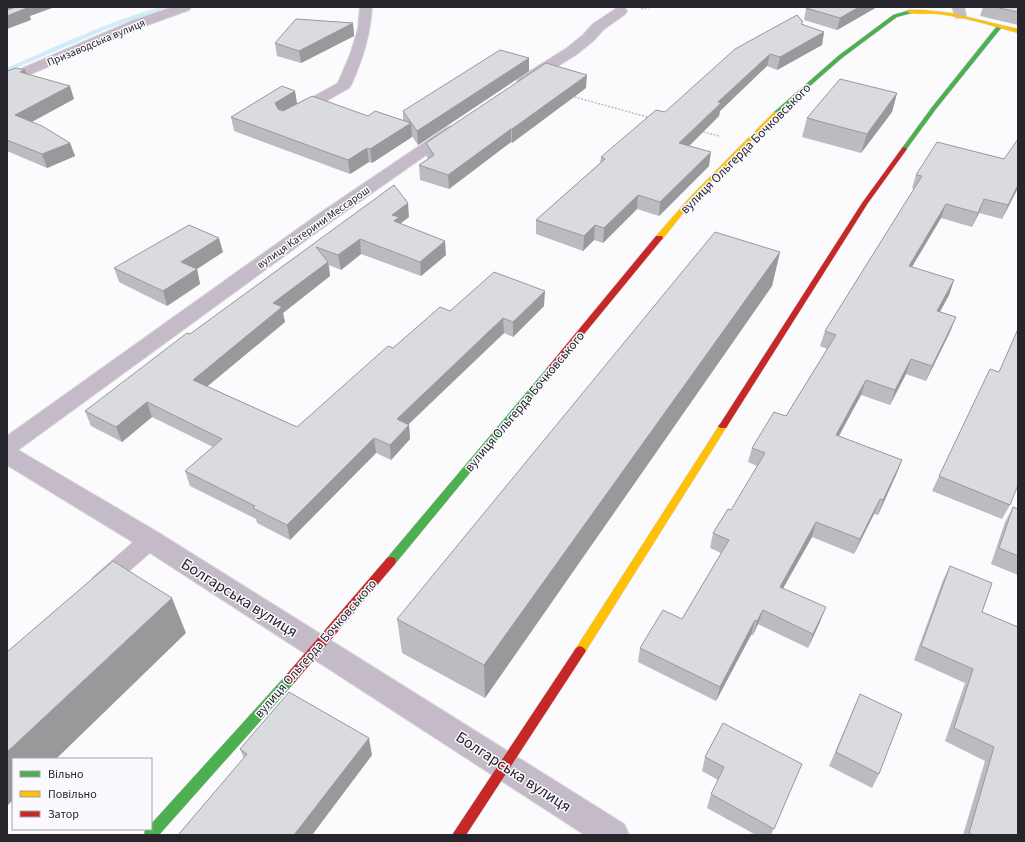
<svg xmlns="http://www.w3.org/2000/svg" width="1025" height="842" viewBox="0 0 1025 842" font-family="'Source Sans 3',sans-serif">
	<style>
		.lines { fill: none; stroke-linecap: round; stroke-linejoin: round }
		.stream { fill: #d1ebfc; fill-rule: evenodd }
		.lane-casing { stroke: #d5d4d7; stroke-width: 1 }
		.street-casing { stroke: #d5d4d7; stroke-width: 2 }
		.fast-casing { stroke: #d5d4d7; stroke-width: 1 }
		.slow-casing { stroke: #d5d4d7; stroke-width: 1 }
		.jam-casing { stroke: #d5d4d7; stroke-width: 1 }
		.path { stroke: #c2bbc4; stroke-width: 1.5; stroke-dasharray: 2 1.5; stroke-linecap: butt }
		.lane { fill: #c5bac7; fill-rule: evenodd }
		.street { fill: #c5bac7; fill-rule: evenodd }
		.fast { fill: #4caf50; fill-rule: evenodd }
		.slow { fill: #ffc107; fill-rule: evenodd }
		.jam { fill: #c62828; fill-rule: evenodd }
		.wall { fill: #bbbcc0 }
		.shaded-wall { fill: #99999c }
		.building { fill: #dadbdf; stroke: #99999c }
		.labels { text-anchor: middle; stroke-width: 3; stroke-linejoin: round; paint-order: stroke }
		.far-street-label { font-size: 11px; fill: #26252c; stroke: #faf9fd }
		.street-label { font-size: 13px; fill: #26252c; stroke: #faf9fd }
		.near-street-label { font-size: 16px; fill: #26252c; stroke: #faf9fd }
	</style>
	<rect width="100%" height="100%" fill="#fbfafc"/>
	<g class="lines">
		<path class="stream" d="M160 7H169L107 29 7 72V68C57 46 107 22 160 7Z"/>
		<g class="lane-casing">
			<polygon id="lane" points="150,532 158,534 161,540 158,546 109,589 101,592 93,589 90,583 93,577 142,534"/>
		</g>
		<g class="street-casing">
			<g id="street">
				<polygon points="173,7 191,7 189,10 142,27 7,84 7,75 132,21"/>
				<path d="M360 7H372C370 36 363 58 351 85L349 88 298 117 293 118 288 117 286 114 288 111 338 83 350 55 358 29Z"/>
				<polygon points="621,7 625,8 627,11 625,14 603,30 593,41 577,54 529,84 524,85 519,84 517,81 519,78 567,48 583,35 593,24 617,8"/>
				<polygon points="952,7 964,7 966,15 964,18 956,18"/>
				<polygon points="451,126 456,128 459,131 456,134 332,221 18,450 159,533 624,824 629,835 585,835 141,547 7,465 7,436 320,213 446,128"/>
			</g>
		</g>
		<g class="fast-casing">
			<g id="fast">
				<polygon points="910,10 912,11 912,13 897,17 842,58 778,114 774,114 774,112 838,56 893,15"/>
				<polygon points="997,26 1002,27 936,109 906,150 902,150 902,148 932,107"/>
				<polygon points="550,367 554,370 553,372 395,564 391,565 387,564 386,561 387,558 547,368"/>
				<polygon points="291,673 295,674 297,678 295,682 159,835 144,835 145,830 151,829 151,824 287,674"/>
			</g>
		</g>
		<g class="slow-casing">
			<g id="slow">
				<path d="M924 10 951 13 1018 29V33C992 26 965 17 938 14 930 13 913 15 907 12L910 10Z"/>
				<polygon points="774,112 779,113 695,198 662,240 656,240 656,236 691,196"/>
				<polygon points="723,423 726,424 728,426 726,428 584,654 580,656 576,654 574,651 576,648 720,424"/>
			</g>
		</g>
		<g class="jam-casing">
			<g id="jam">
				<polygon points="904,147 907,149 868,203 726,428 720,428 718,426 720,424 862,203 902,148"/>
				<polygon points="656,236 662,236 663,238 553,372 547,372 546,370 547,368"/>
				<polygon points="391,557 395,558 396,561 395,564 295,682 291,683 287,682 285,678 287,674 387,558"/>
				<polygon points="580,646 584,648 586,651 584,654 466,835 452,835 576,648"/>
			</g>
		</g>
		<g class="path">
			<polyline points="641,9 652,7"/>
			<polyline points="571,96 651,118"/>
			<polyline points="700,131 719,136"/>
		</g>
		<use href="#lane" class="lane"/>
		<use href="#street" class="street"/>
		<use href="#fast" class="fast"/>
		<use href="#slow" class="slow"/>
		<use href="#jam" class="jam"/>
	</g>
	<g class="wall">
		<polygon points="877,7 837,30 804,20 806,8"/>
		<polygon points="983,7 1018,7 1018,25 980,16"/>
		<polygon points="353,23 354,36 301,63 277,56 275,43"/>
		<polygon points="802,25 824,32 822,45 777,70 767,66 720,111 719,116 689,146 709,166 659,216 637,209 603,243 594,240 583,251 536,234 536,220 600,163 601,157 665,112"/>
		<polygon points="25,70 26,74 74,99 32,122 70,143 75,156 47,168 7,151 7,71"/>
		<polygon points="529,71 418,145 412,136 412,137 372,163 369,162 350,174 234,131 231,117 295,91 297,104 368,116 403,121 403,111"/>
		<polygon points="586,88 512,143 511,142 449,189 420,180 419,165 428,159 427,157 426,143"/>
		<polygon points="897,93 892,112 861,153 802,137 807,118"/>
		<polygon points="916,175 1018,188 1002,219 979,213 972,227 941,218 912,267 954,280 949,295 940,312 956,317 950,332 926,381 906,374 890,405 861,395 839,436 902,460 896,475 878,515 874,514 854,554 812,537 783,588 820,622 808,648 758,624 753,635 751,635 716,701 638,662 640,648 682,619 721,553 710,548 713,533 731,510 757,466 748,462 752,448 786,416 827,349 820,346 825,331 914,189 912,188"/>
		<polygon points="394,185 409,217 400,224 446,255 421,276 361,254 341,270 329,265 330,276 283,313 285,322 207,386 297,427 393,348 450,311 544,306 513,337 504,333 409,424 410,439 391,460 376,453 290,540 257,523 256,519 190,486 185,471 213,447 152,417 122,442 91,426 85,411"/>
		<polygon points="223,252 197,269 200,284 167,306 119,282 114,268"/>
		<polygon points="780,252 772,286 485,698 402,653 397,619"/>
		<polygon points="999,372 1010,505 1002,519 932,491 939,476"/>
		<polygon points="1013,507 1018,509 1018,575 991,564 1005,522"/>
		<polygon points="950,566 982,612 1018,835 963,835 985,761 945,741 965,683 914,660 943,580"/>
		<polygon points="860,694 879,774 872,788 829,766"/>
		<polygon points="240,749 372,755 312,835 178,835 244,758"/>
		<polygon points="705,757 802,764 771,835 756,835 707,808 711,794 718,780 702,771"/>
	</g>
	<g class="shaded-wall">
		<polygon points="7,7 18,7 7,12"/>
		<polygon points="26,7 55,7 30,16 31,20 7,29 7,16"/>
		<polygon points="859,7 877,7 837,30 840,18"/>
		<polygon points="353,23 354,36 301,63 299,51"/>
		<polygon points="824,32 822,45 777,70 780,57"/>
		<polygon points="770,54 767,66 720,111 719,116 678,157 679,143 718,102"/>
		<polygon points="529,58 529,71 418,145 417,131"/>
		<polygon points="25,70 29,82 20,72"/>
		<polygon points="587,75 586,88 512,143 512,129"/>
		<polygon points="70,86 74,99 20,128 15,115"/>
		<polygon points="295,91 297,104 277,117 275,103"/>
		<polygon points="897,93 892,112 861,153 867,134"/>
		<polygon points="411,123 412,137 372,163 370,149"/>
		<polygon points="511,129 511,142 449,189 448,175"/>
		<polygon points="70,143 75,156 47,168 42,154"/>
		<polygon points="367,148 369,162 350,174 348,160"/>
		<polygon points="711,152 709,166 659,216 660,202"/>
		<polygon points="1018,185 1018,188 1002,219 1008,205"/>
		<polygon points="638,195 637,209 603,243 604,228"/>
		<polygon points="984,199 979,213 972,227"/>
		<polygon points="408,203 409,217 393,229 392,215"/>
		<polygon points="946,204 941,218 904,280 909,266"/>
		<polygon points="595,225 594,240 583,251 584,236"/>
		<polygon points="219,238 223,252 197,269 200,284 167,306 163,291 181,262"/>
		<polygon points="360,239 361,254 341,270 338,255"/>
		<polygon points="445,241 446,255 421,276 420,262"/>
		<polygon points="780,252 772,286 485,698 484,665"/>
		<polygon points="328,262 330,276 283,313 285,322 197,395 193,380 273,303"/>
		<polygon points="954,280 949,295 932,326 937,311"/>
		<polygon points="545,291 544,306 513,337 513,322"/>
		<polygon points="956,317 950,332 926,381 932,366"/>
		<polygon points="503,318 504,333 398,434 397,419"/>
		<polygon points="911,359 906,374 890,405 895,390"/>
		<polygon points="866,380 861,395 831,450 836,435"/>
		<polygon points="147,402 152,417 122,442 116,427"/>
		<polygon points="409,425 410,439 391,460 390,445"/>
		<polygon points="374,438 376,453 290,540 287,525"/>
		<polygon points="902,460 896,475 878,515 883,500"/>
		<polygon points="880,499 874,514 854,554 860,539"/>
		<polygon points="816,522 812,537 776,601 780,587"/>
		<polygon points="172,598 186,633 56,759 13,759 13,800 7,806 7,752"/>
		<polygon points="826,607 820,622 808,648 813,634"/>
		<polygon points="763,610 758,624 753,635 757,621"/>
		<polygon points="755,620 751,635 716,701 720,687"/>
		<polygon points="369,738 372,755 312,835 294,835"/>
	</g>
	<g class="building">
		<polygon points="16,7 26,7 27,8 7,16 7,10"/>
		<polygon points="807,7 859,7 840,18 806,8"/>
		<polygon points="995,7 1018,7 1018,12"/>
		<polygon points="797,15 803,22 801,24 824,32 780,57 770,54 718,102 721,103 679,143 711,152 660,202 638,195 604,228 595,225 584,236 536,220 605,159 601,157 656,110 665,112 735,49"/>
		<polygon points="296,19 353,23 299,51 275,43"/>
		<polygon points="500,50 529,58 417,131 403,111"/>
		<polygon points="546,63 587,75 512,129 511,129 448,175 419,165 434,155 426,143"/>
		<polygon points="16,68 25,70 20,72 70,86 15,115 42,126 70,143 42,154 7,140 7,71"/>
		<polygon points="840,79 897,93 867,134 807,118"/>
		<polygon points="282,86 295,91 275,103 278,109 283,111 312,96 368,116 375,111 411,123 370,149 367,148 348,160 231,117"/>
		<polygon points="1018,139 1018,185 1008,205 984,199 978,213 946,204 909,266 954,280 937,311 956,317 932,366 911,359 895,390 866,380 836,435 902,460 883,500 880,499 860,539 816,522 780,587 826,607 813,634 763,610 757,621 755,620 720,687 640,648 663,610 682,619 729,540 713,533 728,509 731,510 765,453 752,448 774,412 786,416 836,335 825,331 922,176 916,175 937,142 1004,159"/>
		<polygon points="394,185 408,203 392,215 399,217 394,221 445,241 420,262 360,239 338,255 316,247 328,262 273,303 282,307 193,380 297,427 388,346 393,348 440,307 450,311 494,272 545,291 513,322 503,318 397,419 409,425 390,445 374,438 287,525 253,508 255,506 185,471 222,439 147,402 116,427 85,411 187,333 190,334"/>
		<polygon points="189,225 219,238 181,262 197,269 163,291 114,268"/>
		<polygon points="715,232 780,252 484,665 397,619"/>
		<polygon points="1018,329 1018,485 1010,505 939,476 990,369 999,372"/>
		<polygon points="1013,507 1018,509 1018,556 999,548"/>
		<polygon points="113,561 172,598 7,752 7,652"/>
		<polygon points="950,566 992,583 982,612 1018,627 1018,835 973,835 969,833 994,747 954,728 973,669 921,646"/>
		<polygon points="289,692 369,738 294,835 178,835 247,754 240,749"/>
		<polygon points="860,694 902,714 879,774 836,752"/>
		<polygon points="723,723 802,764 774,829 711,794 724,767 705,757"/>
	</g>
	<g class="labels">
		<g class="far-street-label">
			<text transform="translate(96 42) rotate(-23)" y="4">Призаводська вулиця</text>
			<text transform="translate(313 227) rotate(-35)" y="4">вулиця Катерини Мессарош</text>
		</g>
		<g class="street-label">
			<text transform="translate(745 148) rotate(-45)" y="5">вулиця Ольгерда Бочковського</text>
			<text transform="translate(524 401) rotate(-50)" y="5">вулиця Ольгерда Бочковського</text>
			<text transform="translate(315 648) rotate(-49)" y="5">вулиця Ольгерда Бочковського</text>
		</g>
		<g class="near-street-label">
			<text transform="translate(240 597) rotate(32)" y="6">Болгарська вулиця</text>
			<text transform="translate(514 771) rotate(33)" y="6">Болгарська вулиця</text>
		</g>
	</g>
	<rect width="1025" height="842" fill="none" stroke="#26252c" stroke-width="16"/>
	<rect x="12" y="758" width="140" height="72" fill="#faf9fd" stroke="#a5a4a9"/>
	<rect x="20" y="771" width="20" height="6" fill="#4caf50" stroke="#a5a4a9"/>
	<text x="48" y="778" font-size="12" fill="#26252c">Вільно</text>
	<rect x="20" y="791" width="20" height="6" fill="#ffc107" stroke="#a5a4a9"/>
	<text x="48" y="798" font-size="12" fill="#26252c">Повільно</text>
	<rect x="20" y="811" width="20" height="6" fill="#c62828" stroke="#a5a4a9"/>
	<text x="48" y="818" font-size="12" fill="#26252c">Затор</text>
</svg>
